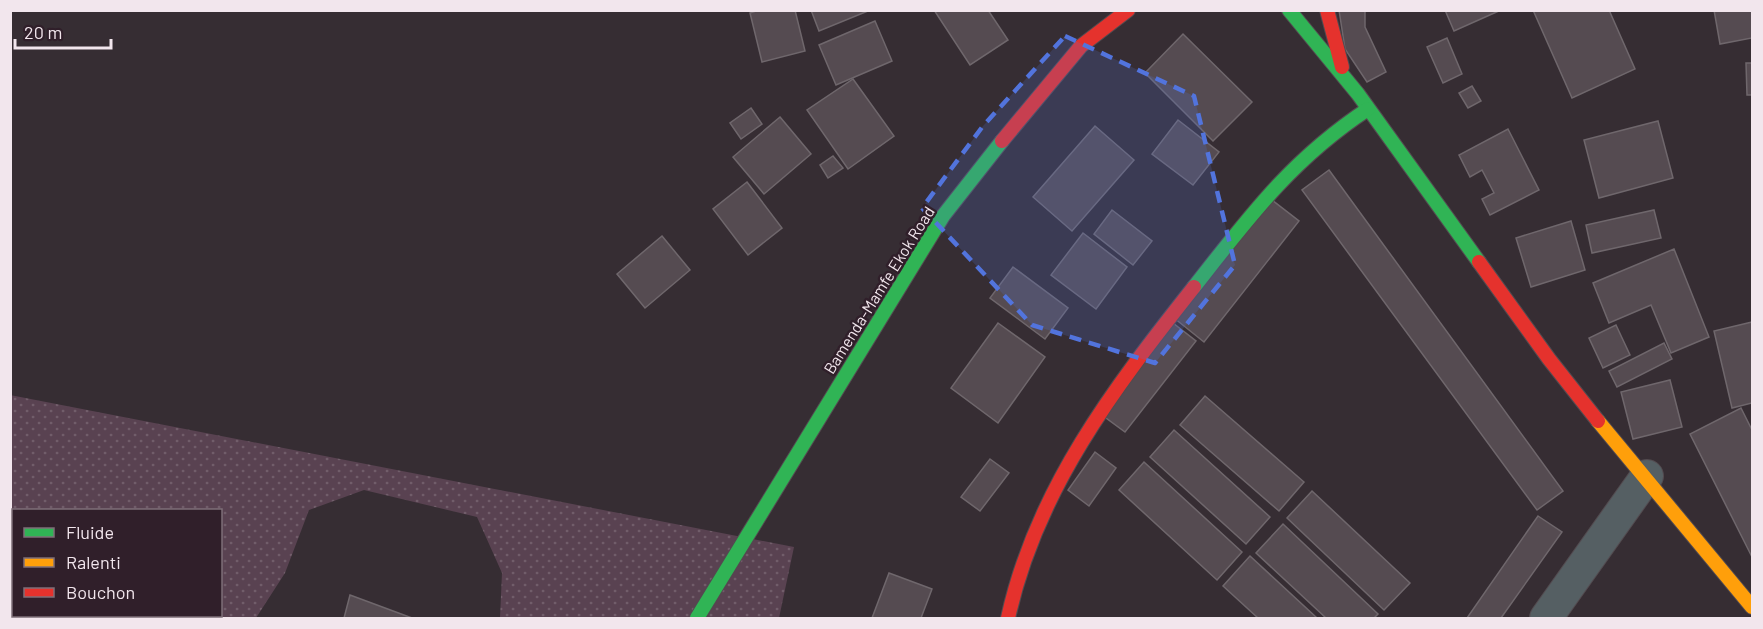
<svg xmlns="http://www.w3.org/2000/svg" width="1763" height="629" viewBox="0 0 1763 629" font-family="Barlow,sans-serif">
	<style>
		.grass { fill: url(#grass-dots); fill-rule: evenodd }
		.building { fill: #554b51; stroke: #6f676c; stroke-width: 1.5 }
		.lines { fill: none; stroke-linecap: round; stroke-linejoin: round }
		.street-casing { stroke: #534b50; stroke-width: 34 }
		.fast-casing { stroke: #534b50; stroke-width: 16 }
		.slow-casing { stroke: #534b50; stroke-width: 16 }
		.jam-casing { stroke: #534b50; stroke-width: 16 }
		.street { stroke: #555f63; stroke-width: 32 }
		.fast { stroke: #30b455; stroke-width: 14 }
		.slow { stroke: #ff9f0a; stroke-width: 14 }
		.jam { stroke: #e5322d; stroke-width: 14 }
		.marked { fill: #5274dd; fill-opacity: 0.2; stroke: #5274dd; stroke-width: 4.5; stroke-dasharray: 12 8; stroke-linejoin: round }
		.labels { text-anchor: middle; stroke-width: 5; stroke-linejoin: round; paint-order: stroke }
		.street-label { font-size: 16px; fill: #f2e6ed; stroke: #301f2a }
	</style>
	<defs>
		<pattern id="grass-dots" width="8" height="8" patternUnits="userSpaceOnUse" patternTransform="scale(1.5)"><rect width="8" height="8" fill="#594251"/><path d="M2 2h.1M6 6h.1" fill="none" stroke="#715d6a" stroke-width="1.8" stroke-linecap="round"/></pattern>
	</defs>
	<rect width="100%" height="100%" fill="#362d33"/>
	<path class="grass" d="M10 395 794 547 779 618H500L502 573 477 517 364 490 309 510 285 573 256 618H11ZM14 510H220V616H14Z"/>
	<g class="building">
		<polygon points="759,10 795,10 805,51 762,62 750,13"/>
		<polygon points="811,10 868,10 868,11 819,31"/>
		<polygon points="934,10 988,10 1008,40 970,65"/>
		<polygon points="1339,10 1365,10 1365,27 1386,72 1367,82 1345,49"/>
		<polygon points="1445,10 1501,10 1454,31"/>
		<polygon points="1533,10 1609,10 1635,69 1572,98"/>
		<polygon points="1714,10 1752,10 1752,38 1720,44"/>
		<polygon points="875,21 892,61 836,85 819,45"/>
		<polygon points="1183,34 1252,102 1213,141 1145,73"/>
		<polygon points="1447,38 1462,74 1443,83 1427,47"/>
		<polygon points="1746,63 1752,63 1752,95 1747,95"/>
		<polygon points="853,79 894,136 848,169 807,110"/>
		<polygon points="1472,86 1481,101 1468,108 1459,93"/>
		<polygon points="751,108 762,124 741,139 730,123"/>
		<polygon points="780,117 811,154 764,194 733,157"/>
		<polygon points="1178,120 1219,152 1193,185 1152,154"/>
		<polygon points="1658,121 1673,178 1599,198 1584,140"/>
		<polygon points="1095,126 1134,160 1072,231 1033,197"/>
		<polygon points="1508,129 1539,190 1490,215 1482,199 1494,193 1482,170 1470,177 1459,155"/>
		<polygon points="833,156 843,168 828,178 820,165"/>
		<polygon points="1329,170 1563,491 1537,510 1302,190"/>
		<polygon points="747,182 782,228 748,255 713,209"/>
		<polygon points="1268,197 1299,221 1204,342 1174,318"/>
		<polygon points="1112,210 1152,241 1133,265 1094,234"/>
		<polygon points="1654,210 1661,238 1592,253 1586,225"/>
		<polygon points="1571,221 1585,270 1531,287 1516,238"/>
		<polygon points="1083,233 1127,267 1096,309 1051,275"/>
		<polygon points="662,236 690,270 645,308 617,274"/>
		<polygon points="1674,249 1709,337 1671,353 1651,305 1609,323 1593,283"/>
		<polygon points="1013,267 1068,308 1045,339 990,298"/>
		<polygon points="1752,322 1752,403 1732,408 1714,331"/>
		<polygon points="998,323 1045,357 998,423 951,388"/>
		<polygon points="1173,323 1196,341 1125,432 1102,415"/>
		<polygon points="1616,325 1630,355 1603,368 1589,338"/>
		<polygon points="1664,343 1672,359 1617,387 1609,371"/>
		<polygon points="1670,380 1682,427 1633,439 1621,392"/>
		<polygon points="1205,396 1304,482 1279,511 1180,425"/>
		<polygon points="1741,408 1752,430 1752,557 1690,434"/>
		<polygon points="1174,430 1270,517 1246,544 1150,457"/>
		<polygon points="1095,452 1116,468 1089,506 1068,490"/>
		<polygon points="990,459 1009,473 980,511 961,497"/>
		<polygon points="1144,462 1242,552 1217,580 1119,490"/>
		<polygon points="1312,491 1410,583 1384,610 1287,518"/>
		<polygon points="1538,516 1562,532 1501,618 1467,618"/>
		<polygon points="1283,524 1378,614 1374,618 1326,618 1256,553"/>
		<polygon points="1250,556 1317,618 1258,618 1223,586"/>
		<polygon points="889,573 932,589 921,618 872,618"/>
		<polygon points="350,595 412,618 344,618"/>
	</g>
	<g class="lines">
		<g class="street-casing">
			<polyline id="street" points="1546,618 1647,476"/>
		</g>
		<g class="fast-casing">
			<g id="fast">
				<polyline points="1289,10 1358,94 1479,262"/>
				<path d="M1194 287C1249 217 1292 159 1368 109"/>
				<polyline points="697,618 943,216 1002,141"/>
			</g>
		</g>
		<g class="slow-casing">
			<polyline id="slow" points="1598,421 1752,607"/>
		</g>
		<g class="jam-casing">
			<g id="jam">
				<polyline points="1327,10 1342,67"/>
				<polyline points="1002,141 1081,46 1128,10"/>
				<polyline points="1479,262 1549,359 1598,421"/>
				<path d="M1008 618C1036 490 1114 388 1194 287"/>
			</g>
		</g>
		<use href="#street" class="street"/>
		<use href="#fast" class="fast"/>
		<use href="#slow" class="slow"/>
		<use href="#jam" class="jam"/>
	</g>
	<path class="marked" d="M1065 36 1194 96 1235 265 1155 363 1032 325 922 208 983 126Z"/>
	<g class="labels">
		<g class="street-label">
			<text transform="translate(879 290) rotate(-58)" y="6">Bamenda-Mamfe Ekok Road</text>
		</g>
	</g>
	<rect width="1763" height="629" fill="none" stroke="#f2e6ed" stroke-width="24"/>
	<rect x="12" y="509" width="210" height="108" fill="#301f2a" stroke="#7e6f78" stroke-width="1.5"/>
	<rect x="24" y="528" width="30" height="9" fill="#30b455" stroke="#7e6f78" stroke-width="1.5"/>
	<text x="66" y="539" font-size="18" fill="#f2e6ed">Fluide</text>
	<rect x="24" y="558" width="30" height="9" fill="#ff9f0a" stroke="#7e6f78" stroke-width="1.5"/>
	<text x="66" y="569" font-size="18" fill="#f2e6ed">Ralenti</text>
	<rect x="24" y="588" width="30" height="9" fill="#e5322d" stroke="#7e6f78" stroke-width="1.5"/>
	<text x="66" y="599" font-size="18" fill="#f2e6ed">Bouchon</text>
	<path d="M15 39v9h96v-9" fill="none" stroke="#f2e6ed" stroke-width="3"/>
	<text x="24" y="39" font-size="18" fill="#f2e6ed" stroke="#301f2a" stroke-width="4.5" paint-order="stroke">20 m</text>
</svg>
